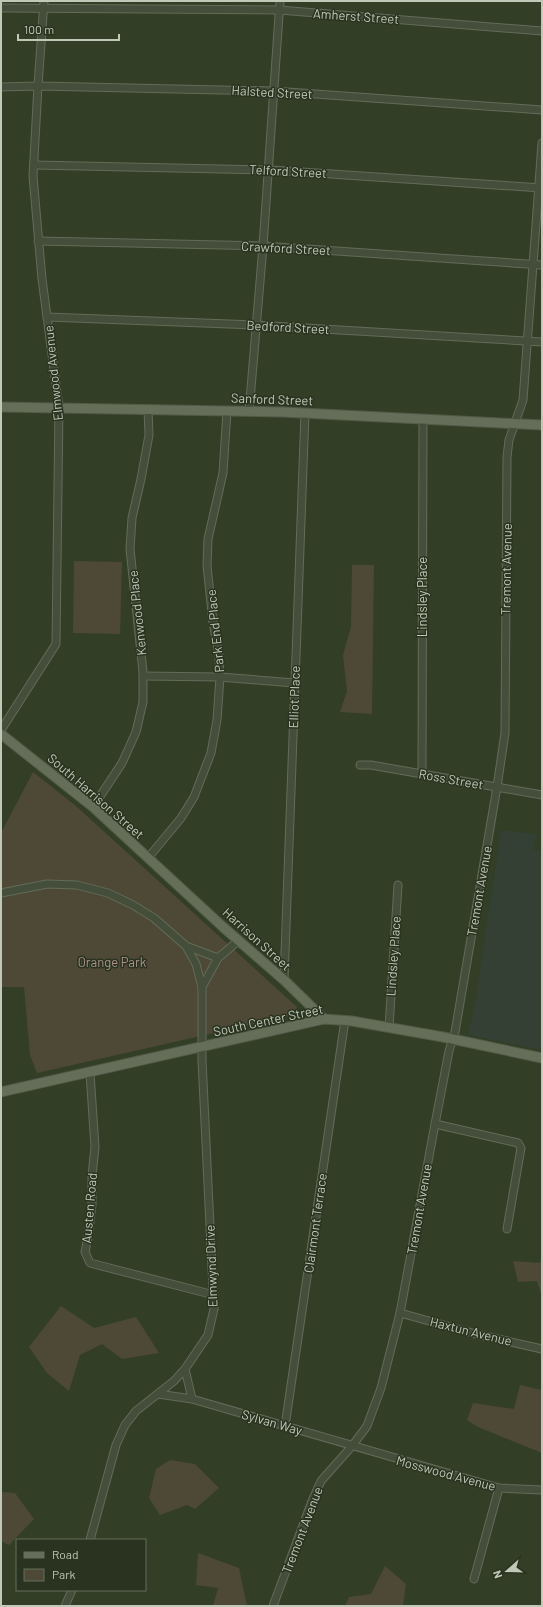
<svg xmlns="http://www.w3.org/2000/svg" width="543" height="1607" viewBox="0 0 543 1607" font-family="Barlow,sans-serif">
	<style>
		.medical { fill: #334033 }
		.green { fill: #4e4936 }
		.lines { fill: none; stroke-linecap: round; stroke-linejoin: round }
		.minor-casing { stroke: #626c59; stroke-width: 9 }
		.major-casing { stroke: #505a47; stroke-width: 11 }
		.minor { stroke: #444e3b; stroke-width: 7 }
		.major { stroke: #646e59; stroke-width: 9 }
		.labels { text-anchor: middle; stroke-width: 3; stroke-linejoin: round; paint-order: stroke }
		.street-label { font-size: 13px; fill: #c0c9b7; stroke: #293320 }
		.park-label { font-size: 13px; fill: #ad918d; stroke: #293320 }
	</style>
	<rect width="100%" height="100%" fill="#333e27"/>
	<polygon class="medical" points="501,830 537,834 533,849 542,850 542,1050 468,1035 475,1004"/>
	<g class="green">
		<polygon points="74,561 122,562 120,634 73,633"/>
		<polygon points="352,565 374,565 372,714 340,712 347,691 343,655 351,627"/>
		<polygon points="33,772 76,806 297,1007 294,1015 37,1073 30,1055 24,987 1,987 1,833"/>
		<polygon points="542,1254 542,1296 537,1281 518,1282 513,1261 540,1263"/>
		<polygon points="61,1306 94,1328 136,1317 159,1353 122,1359 102,1344 80,1355 69,1391 47,1373 29,1347"/>
		<polygon points="520,1385 542,1390 542,1453 478,1427 467,1420 473,1403 514,1409"/>
		<polygon points="170,1460 195,1464 219,1488 195,1509 187,1505 160,1515 149,1498 156,1469"/>
		<polygon points="1,1492 15,1493 34,1519 9,1545 1,1541"/>
		<polygon points="198,1553 239,1568 247,1606 213,1606 218,1588 196,1585"/>
		<polygon points="385,1566 406,1584 403,1606 345,1606 349,1597 371,1594"/>
	</g>
	<g class="lines">
		<g class="minor-casing">
			<g id="minor">
				<polyline points="1,8 279,10 542,31"/>
				<polyline points="1,87 38,86 273,91 542,110"/>
				<polyline points="34,165 271,170 542,188"/>
				<polyline points="38,241 263,246 542,265"/>
				<polyline points="47,317 255,325 542,342"/>
				<polyline points="249,412 263,246 280,1"/>
				<polyline points="143,676 220,677 295,683"/>
				<polyline points="1,730 56,644 59,407 42,279 33,176 38,86 44,1"/>
				<polyline points="360,765 371,765 542,795"/>
				<polyline points="422,774 423,419"/>
				<polyline points="93,807 122,763 136,732 143,702 143,672 130,549 132,518 141,479 149,435 148,409"/>
				<polyline points="148,858 181,818 194,797 211,753 217,720 220,677 219,655 213,622 207,566 208,539 223,473 227,411"/>
				<polyline points="1,893 47,884 77,885 108,893 133,905 154,918 186,946 196,964 202,987 202,1060 214,1309 208,1335 185,1369 174,1381 136,1411 125,1425 116,1445 90,1540"/>
				<polyline points="186,946 218,958"/>
				<polyline points="284,980 305,413"/>
				<polyline points="202,987 218,958 238,941"/>
				<polyline points="389,1028 398,885"/>
				<polyline points="90,1073 95,1147 92,1176 92,1205 88,1237 85,1252 90,1263 214,1295"/>
				<polyline points="435,1124 518,1143 521,1148 507,1229"/>
				<polyline points="400,1313 476,1334 542,1349"/>
				<polyline points="185,1369 192,1399"/>
				<polyline points="158,1394 192,1399 499,1488 542,1490"/>
				<polyline points="285,1426 345,1020"/>
				<polyline points="474,1579 499,1488"/>
				<polyline points="65,1606 72,1590"/>
				<polyline points="273,1606 312,1501 321,1481 352,1446 367,1426 381,1388 400,1313 435,1124 449,1051 455,1032 497,787 505,733 507,457 509,440 523,400 542,143"/>
			</g>
		</g>
		<g class="major-casing">
			<g id="major">
				<polyline points="1,407 282,412 542,425"/>
				<polyline points="1,734 93,807 223,927 284,980 324,1019"/>
				<polyline points="1,1092 324,1019 352,1021 443,1037 542,1058"/>
			</g>
		</g>
		<use href="#minor" class="minor"/>
		<use href="#major" class="major"/>
	</g>
	<g class="labels">
		<g class="street-label">
			<text transform="translate(356 16) rotate(4)" y="5">Amherst Street</text>
			<text transform="translate(272 92) rotate(3)" y="5">Halsted Street</text>
			<text transform="translate(288 171) rotate(3)" y="5">Telford Street</text>
			<text transform="translate(286 248) rotate(3)" y="5">Crawford Street</text>
			<text transform="translate(288 327) rotate(3)" y="5">Bedford Street</text>
			<text transform="translate(53 373) rotate(-96)" y="5">Elmwood Avenue</text>
			<text transform="translate(272 399) rotate(2)" y="5">Sanford Street</text>
			<text transform="translate(506 569) rotate(-89)" y="5">Tremont Avenue</text>
			<text transform="translate(422 597) rotate(-90)" y="5">Lindsley Place</text>
			<text transform="translate(137 613) rotate(-96)" y="5">Kenwood Place</text>
			<text transform="translate(215 631) rotate(-96)" y="5">Park End Place</text>
			<text transform="translate(294 697) rotate(-88)" y="5">Elliot Place</text>
			<text transform="translate(451 779) rotate(10)" y="5">Ross Street</text>
			<text transform="translate(96 796) rotate(41)" y="5">South Harrison Street</text>
			<text transform="translate(479 891) rotate(-80)" y="5">Tremont Avenue</text>
			<text transform="translate(257 939) rotate(42)" y="5">Harrison Street</text>
			<text transform="translate(393 956) rotate(-86)" y="5">Lindsley Place</text>
			<text transform="translate(268 1020) rotate(-12)" y="5">South Center Street</text>
			<text transform="translate(89 1208) rotate(-85)" y="5">Austen Road</text>
			<text transform="translate(419 1209) rotate(-80)" y="5">Tremont Avenue</text>
			<text transform="translate(315 1223) rotate(-82)" y="5">Clairmont Terrace</text>
			<text transform="translate(211 1266) rotate(-92)" y="5">Elmwynd Drive</text>
			<text transform="translate(471 1331) rotate(14)" y="5">Haxtun Avenue</text>
			<text transform="translate(272 1422) rotate(16)" y="5">Sylvan Way</text>
			<text transform="translate(446 1473) rotate(15)" y="5">Mosswood Avenue</text>
			<text transform="translate(302 1530) rotate(-69)" y="5">Tremont Avenue</text>
		</g>
		<g class="park-label">
			<text x="112" y="967">Orange Park</text>
		</g>
	</g>
	<rect width="543" height="1607" fill="none" stroke="#c0c9b7" stroke-width="4"/>
	<rect x="16" y="1539" width="130" height="52" fill="#293320" stroke="#656f5c"/>
	<rect x="24" y="1552" width="20" height="6" fill="#646e59" stroke="#656f5c"/>
	<text x="52" y="1559" font-size="12" fill="#c0c9b7">Road</text>
	<rect x="24" y="1569" width="20" height="12" fill="#4e4936" stroke="#656f5c"/>
	<text x="52" y="1579" font-size="12" fill="#c0c9b7">Park</text>
	<g transform="translate(507 1571) rotate(250)" stroke="#293320" stroke-width="3" paint-order="stroke">
	<path d="M0-3L7 15L0 10L-7 15Z" fill="#c0c9b7"/>
	<text y="-6" font-size="11" font-weight="bold" text-anchor="middle" fill="#c0c9b7">N</text>
	</g>
	<path d="M18 34v6h101v-6" fill="none" stroke="#c0c9b7" stroke-width="2"/>
	<text x="24" y="34" font-size="12" fill="#c0c9b7" stroke="#293320" stroke-width="3" paint-order="stroke">100 m</text>
</svg>
